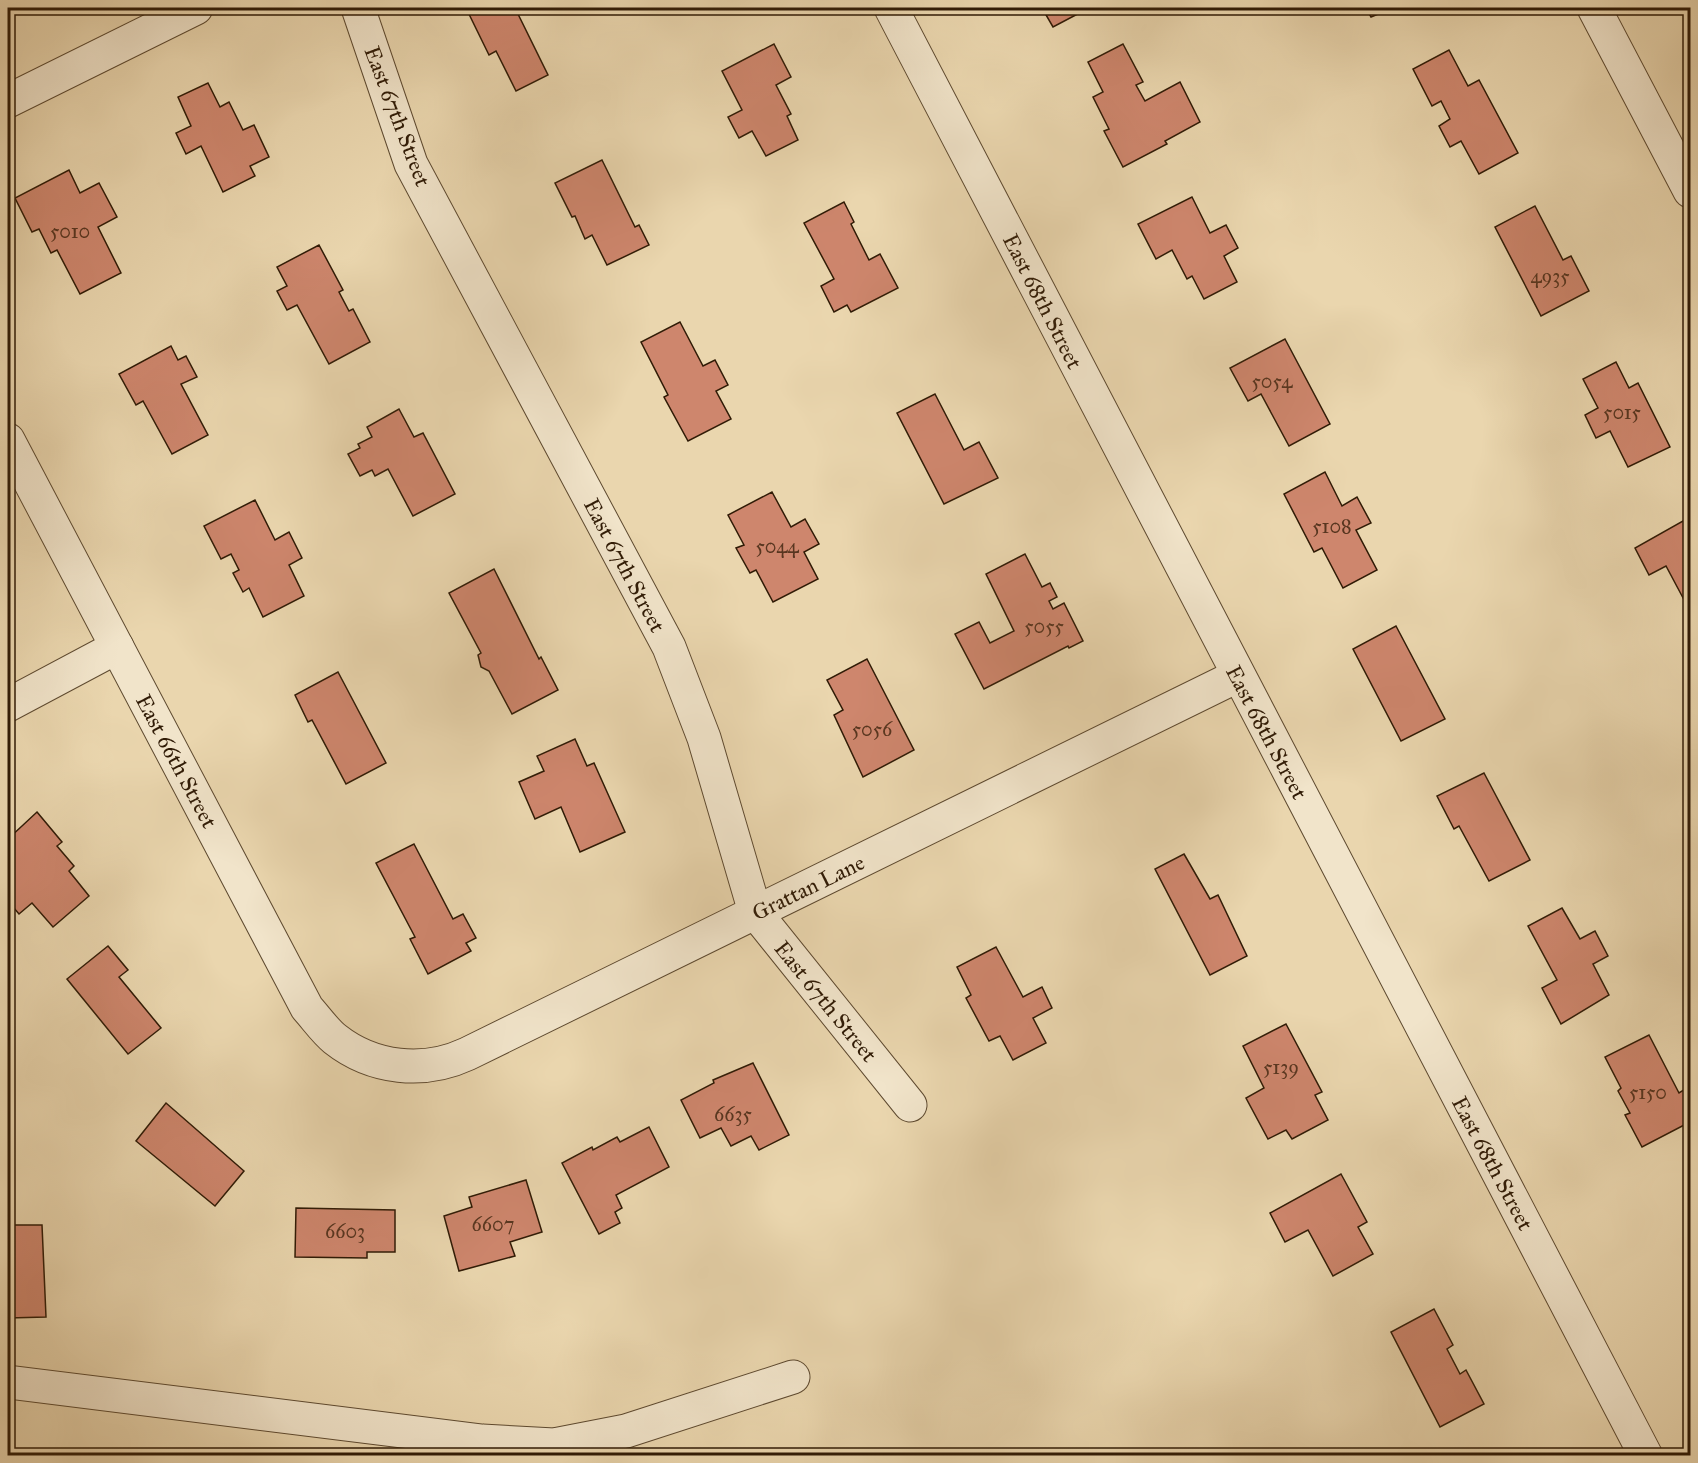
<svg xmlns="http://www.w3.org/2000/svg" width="1698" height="1463" viewBox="0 0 1698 1463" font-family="'IM FELL Great Primer',serif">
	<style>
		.building { fill: #ce866d; stroke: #301b06; stroke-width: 1.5 }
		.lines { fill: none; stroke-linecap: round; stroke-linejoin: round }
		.minor-casing { stroke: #5e4a30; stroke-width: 35 }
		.minor { stroke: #f1e4ca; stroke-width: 33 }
		.labels { text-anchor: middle; stroke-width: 4.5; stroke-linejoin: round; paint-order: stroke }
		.number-label { font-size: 20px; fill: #583620 }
		.street-label { font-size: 22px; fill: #301b06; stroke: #f1e4ca }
	</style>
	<rect width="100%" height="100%" fill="#ead6ae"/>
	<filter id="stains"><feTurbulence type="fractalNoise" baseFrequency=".00333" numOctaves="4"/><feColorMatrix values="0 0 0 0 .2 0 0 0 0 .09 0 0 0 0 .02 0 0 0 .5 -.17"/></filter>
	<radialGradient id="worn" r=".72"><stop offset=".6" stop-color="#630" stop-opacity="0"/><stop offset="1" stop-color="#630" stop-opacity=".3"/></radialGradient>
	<g class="building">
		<polygon points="466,8 515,8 548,75 516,91 496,51 489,55"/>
		<polygon points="1042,8 1089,8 1053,27"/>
		<polygon points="1366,8 1393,8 1371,17"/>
		<polygon points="774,44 791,77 776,85 791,114 787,116 798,140 766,156 752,131 739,138 728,117 742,110 722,71"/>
		<polygon points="1123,44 1143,82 1136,85 1145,101 1180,82 1200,122 1165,141 1167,144 1123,167 1104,131 1109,129 1093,97 1103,92 1088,62"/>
		<polygon points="1449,50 1468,86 1479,80 1518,153 1479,174 1461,141 1450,147 1439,126 1450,119 1441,101 1432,106 1413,69"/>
		<polygon points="208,83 220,107 229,102 243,130 254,125 269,157 250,166 255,176 223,192 201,146 186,154 176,133 191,126 178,97"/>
		<polygon points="602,160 635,227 639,225 649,245 607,265 592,235 585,239 575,216 572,217 555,183"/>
		<polygon points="69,170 80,193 99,183 117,217 98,227 121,273 80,294 57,250 51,253 39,229 32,232 15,198"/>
		<polygon points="1192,197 1210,233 1226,225 1238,248 1224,256 1237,282 1204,299 1192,276 1187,279 1172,250 1156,259 1138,224"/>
		<polygon points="844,202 854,222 851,224 869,260 880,254 898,288 851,312 847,305 834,312 821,286 834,279 804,223"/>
		<polygon points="1535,206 1563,260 1571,256 1589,291 1541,316 1495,227"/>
		<polygon points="319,245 343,290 339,292 349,311 353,309 370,342 329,364 297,305 287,310 277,291 287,286 277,267"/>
		<polygon points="680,322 703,366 715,360 728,385 716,391 731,419 688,441 664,397 668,395 641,342"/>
		<polygon points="1285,339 1330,424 1289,446 1261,394 1248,401 1230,368"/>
		<polygon points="171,346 178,360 186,356 197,377 181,384 208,435 172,454 143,401 136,405 119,374"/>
		<polygon points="1616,362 1629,388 1638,383 1670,447 1628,467 1610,431 1596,438 1585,415 1598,408 1583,379"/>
		<polygon points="935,394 964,450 979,442 998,478 944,504 897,413"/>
		<polygon points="399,409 414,437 423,433 455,494 413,516 388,469 375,476 372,470 360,476 348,454 360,448 358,444 372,437 367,427"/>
		<polygon points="1325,472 1342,506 1357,497 1371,523 1356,530 1377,570 1343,588 1322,548 1314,552 1284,494"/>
		<polygon points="772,492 791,527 805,519 819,544 804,552 818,579 773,602 756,570 750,573 736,548 744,545 728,515"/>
		<polygon points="255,500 275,540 289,532 302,558 289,565 304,596 263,617 249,588 243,592 233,573 239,570 231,554 221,559 204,526"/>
		<polygon points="1690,517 1690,611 1666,566 1649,575 1635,548"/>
		<polygon points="1025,554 1042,587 1050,583 1057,597 1049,601 1053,609 1064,603 1083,641 1069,648 1068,646 984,689 955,634 979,622 990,643 1014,631 986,574"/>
		<polygon points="494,569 539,659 541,657 558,690 512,714 489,671 481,667 478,655 481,653 449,593"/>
		<polygon points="1396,626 1445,719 1401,741 1353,649"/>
		<polygon points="867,659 914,750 863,777 834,715 843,710 827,680"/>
		<polygon points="338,672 386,763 346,784 312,720 308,722 295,695"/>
		<polygon points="575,739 587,766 594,763 625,832 580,852 561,807 535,819 519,782 544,771 537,756"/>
		<polygon points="1484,773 1530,860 1489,881 1459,826 1454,829 1437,796"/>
		<polygon points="37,812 62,842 57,846 74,866 69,871 89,896 53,927 32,903 19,914 8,901 8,839"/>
		<polygon points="414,844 453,919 463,914 476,938 466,943 471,951 428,974 410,939 415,937 376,863"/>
		<polygon points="1184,854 1210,899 1218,895 1247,956 1210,975 1155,869"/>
		<polygon points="1562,908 1580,939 1595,931 1608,956 1593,964 1609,995 1561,1024 1542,988 1557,980 1528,926"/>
		<polygon points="108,946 128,970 119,977 161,1028 128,1054 67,979"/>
		<polygon points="996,947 1023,997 1042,987 1052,1008 1033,1018 1046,1043 1013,1060 1000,1036 989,1041 966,998 971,995 957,967"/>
		<polygon points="1286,1024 1322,1092 1315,1095 1328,1120 1292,1139 1286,1130 1268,1139 1246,1098 1264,1088 1243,1046"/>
		<polygon points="1649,1035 1679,1093 1690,1086 1690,1122 1642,1147 1625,1115 1630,1113 1618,1091 1621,1088 1605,1057"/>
		<polygon points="753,1063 789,1135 759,1150 751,1136 731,1146 721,1128 700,1138 681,1100 714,1083 713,1080"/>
		<polygon points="166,1103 244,1171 215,1206 136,1141"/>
		<polygon points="649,1127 669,1167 616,1195 622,1208 615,1212 620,1223 599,1234 562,1163 592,1147 593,1150 617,1137 620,1142"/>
		<polygon points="1341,1174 1367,1222 1358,1227 1373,1254 1333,1276 1308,1230 1285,1242 1270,1213"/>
		<polygon points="526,1180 542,1232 510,1242 515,1256 459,1271 444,1216 472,1207 469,1197"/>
		<polygon points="296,1208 395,1210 395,1252 367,1252 367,1258 295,1257"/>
		<polygon points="8,1225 42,1225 46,1317 8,1318"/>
		<polygon points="1434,1309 1453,1345 1447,1349 1460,1374 1466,1370 1484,1404 1440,1427 1391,1332"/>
	</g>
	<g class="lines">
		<g class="minor-casing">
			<g id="minor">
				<polyline points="358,8 411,164 669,647 704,738 755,912 910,1105"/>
				<polyline points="891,8 1646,1456"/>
				<polyline points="1594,8 1690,191"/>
				<polyline points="8,101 196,8"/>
				<path d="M8 440 307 1008C316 1018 325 1031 335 1039 373 1069 424 1074 467 1054L1237 676"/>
				<polyline points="8,705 117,647"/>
				<polyline points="8,1382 482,1441 554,1445 626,1431 793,1377"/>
			</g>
		</g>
		<use href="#minor" class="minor"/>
	</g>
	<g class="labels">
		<g class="number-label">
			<text x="70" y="238">5010</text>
			<text x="1550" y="283">4935</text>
			<text x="1272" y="388">5054</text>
			<text x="1622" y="419">5015</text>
			<text x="1332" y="533">5108</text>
			<text x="777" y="553">5044</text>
			<text x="1044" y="633">5055</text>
			<text x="872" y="736">5056</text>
			<text x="1281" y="1074">5139</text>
			<text x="1648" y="1099">5150</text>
			<text x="733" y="1121">6635</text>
			<text x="493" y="1231">6607</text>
			<text x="345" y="1238">6603</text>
		</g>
		<g class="street-label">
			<text transform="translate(398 116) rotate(69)" y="8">East 67th Street</text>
			<text transform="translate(1043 301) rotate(63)" y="8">East 68th Street</text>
			<text transform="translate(625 565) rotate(62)" y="8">East 67th Street</text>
			<text transform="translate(1267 732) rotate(62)" y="8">East 68th Street</text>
			<text transform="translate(177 761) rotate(62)" y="8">East 66th Street</text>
			<text transform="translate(808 887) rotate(-26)" y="8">Grattan Lane</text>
			<text transform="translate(826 1001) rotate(51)" y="8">East 67th Street</text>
			<text transform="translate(1493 1163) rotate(62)" y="8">East 68th Street</text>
		</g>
	</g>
	<rect width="1698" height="1463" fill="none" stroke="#ead6ae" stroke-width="30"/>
	<rect x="9" y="9" width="1680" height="1445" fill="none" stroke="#301b06" stroke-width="3"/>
	<rect x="15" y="15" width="1668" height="1433" fill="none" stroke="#301b06" stroke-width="1.5"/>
	<rect width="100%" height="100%" filter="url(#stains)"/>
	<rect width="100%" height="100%" fill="url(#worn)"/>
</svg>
